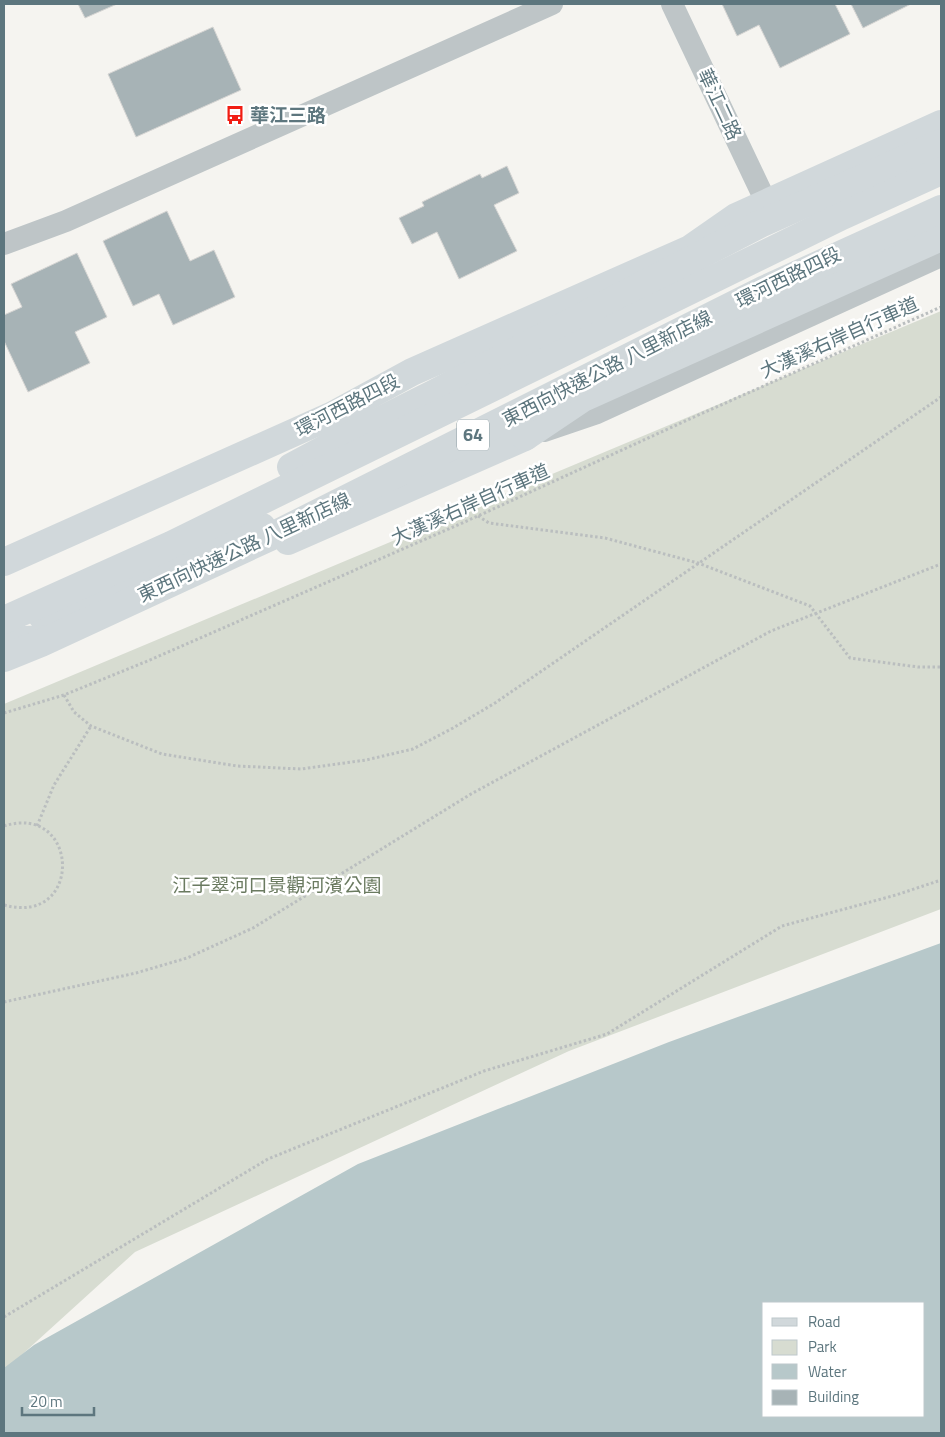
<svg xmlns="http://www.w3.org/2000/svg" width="945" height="1437" viewBox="0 0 945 1437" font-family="'Titillium Web','Noto Sans TC',sans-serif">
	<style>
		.green { fill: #d7dcd1 }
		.water { fill: #b7c8ca; fill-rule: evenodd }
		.building { fill: #a7b3b6; stroke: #d6d5d3 }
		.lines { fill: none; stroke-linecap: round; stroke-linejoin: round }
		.path { stroke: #babebf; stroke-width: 3; stroke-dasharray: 2.5 2.5; stroke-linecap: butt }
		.minor { stroke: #bec5c7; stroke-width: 22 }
		.secondary { stroke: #d1d8db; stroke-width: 28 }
		.trunk { stroke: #d1d8db; stroke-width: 28 }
		.labels { text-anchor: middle; stroke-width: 5; stroke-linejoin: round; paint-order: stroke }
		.shield { fill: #fff; stroke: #8e9fa5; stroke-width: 1 }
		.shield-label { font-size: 18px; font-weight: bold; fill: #5d767e }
		.street-label { font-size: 19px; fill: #5d767e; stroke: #fff }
		.poi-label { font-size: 19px; font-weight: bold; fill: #5d767e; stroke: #fff; text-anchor: start }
		.park-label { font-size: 19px; fill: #6a7a60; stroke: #fff }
	</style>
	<rect width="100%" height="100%" fill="#f5f4f0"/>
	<polygon class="green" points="941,311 941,909 569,1051 135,1252 4,1371 4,704"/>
	<path class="water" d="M941 943V1433H4V1368L34 1345 358 1164 669 1042ZM764 1303H924V1416H764Z"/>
	<g class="building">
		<polygon points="78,4 117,4 85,18"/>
		<polygon points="722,4 835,4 850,34 780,68 759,25 737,36"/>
		<polygon points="851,4 911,4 863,28"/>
		<polygon points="213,27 241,90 136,137 108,74"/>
		<polygon points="507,166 519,193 494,205 517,251 459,279 437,232 412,244 399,218 424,206 422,202 480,174 482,178"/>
		<polygon points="167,211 190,261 214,250 235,297 173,325 159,294 133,306 103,241"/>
		<polygon points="77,253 107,317 75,332 90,363 28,392 4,341 4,315 22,307 11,284"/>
	</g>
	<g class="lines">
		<g class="path">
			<polyline points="478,516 489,523 605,538 698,563 810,606 850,658 918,667 941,667"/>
			<polyline points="64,695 74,712 91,726 162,754 237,766 301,769 366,760 413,749 453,728 495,703 941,397"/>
			<polyline points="4,713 64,695 150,660 478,516 694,417 941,307"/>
			<path d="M4 826C80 802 84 927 4 905"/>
			<polyline points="37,826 54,785 91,726"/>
			<polyline points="4,1002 136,973 187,958 253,928 471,794 771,631 941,564"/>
			<polyline points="4,1317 268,1159 484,1071 607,1034 782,926 896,895 941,880"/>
		</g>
		<g class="minor">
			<polyline points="672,4 767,204"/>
			<polyline points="4,244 66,221 552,4"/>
			<polyline points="544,431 597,413 941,256"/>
		</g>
		<g class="secondary">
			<polyline points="288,541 525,437"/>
			<polyline points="4,562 333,415 412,372 690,249 736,217 941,124"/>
			<polyline points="42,616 262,527"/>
			<polyline points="4,641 47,639"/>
		</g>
		<g class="trunk">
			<polyline points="525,437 583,398 941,237"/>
			<polyline points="291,467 345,438 435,393 760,224 941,143"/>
			<polyline points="4,620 171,545 842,216 941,171"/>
			<polyline points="4,658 41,643 270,537 763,290 941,209"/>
		</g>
	</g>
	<defs>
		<g id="bus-bare" transform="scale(1.5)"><path d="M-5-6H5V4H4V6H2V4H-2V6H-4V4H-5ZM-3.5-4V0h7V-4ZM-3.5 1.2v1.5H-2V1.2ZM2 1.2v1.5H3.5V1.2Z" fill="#f11d13" stroke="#fff" stroke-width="2.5" paint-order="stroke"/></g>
	</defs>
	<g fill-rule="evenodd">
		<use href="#bus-bare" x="235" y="115"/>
	</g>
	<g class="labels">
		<rect class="shield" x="457" y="419.5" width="32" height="31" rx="4"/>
		<g class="shield-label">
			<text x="473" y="441">64</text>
		</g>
		<g class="street-label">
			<text transform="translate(720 104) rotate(65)" y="7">華江二路</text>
			<text transform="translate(788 277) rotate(-26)" y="7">環河西路四段</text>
			<text transform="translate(839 337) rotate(-24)" y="7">大漢溪右岸自行車道</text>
			<text transform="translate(607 368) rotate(-27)" y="7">東西向快速公路 八里新店線</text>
			<text transform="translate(347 405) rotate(-27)" y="7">環河西路四段</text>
			<text transform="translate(470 504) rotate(-24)" y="7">大漢溪右岸自行車道</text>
			<text transform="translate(244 547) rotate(-25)" y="7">東西向快速公路 八里新店線</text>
		</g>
		<g class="poi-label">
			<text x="250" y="122">華江三路</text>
		</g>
		<g class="park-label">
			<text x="277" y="892">江子翠河口景觀河濱公園</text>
		</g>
	</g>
	<rect width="945" height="1437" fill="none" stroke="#5d767e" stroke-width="10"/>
	<rect x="762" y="1302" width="162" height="115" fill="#ffffff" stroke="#bec8cb"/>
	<rect x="772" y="1318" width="25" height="8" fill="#d1d8db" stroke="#bec8cb"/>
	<text x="808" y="1327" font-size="15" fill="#5d767e">Road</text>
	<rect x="772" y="1340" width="25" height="15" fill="#d7dcd1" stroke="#bec8cb"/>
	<text x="808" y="1352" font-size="15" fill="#5d767e">Park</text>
	<rect x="772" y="1364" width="25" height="15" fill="#b7c8ca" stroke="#bec8cb"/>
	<text x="808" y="1377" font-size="15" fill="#5d767e">Water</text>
	<rect x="772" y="1390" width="25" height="15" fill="#a7b3b6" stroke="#bec8cb"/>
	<text x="808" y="1402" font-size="15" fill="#5d767e">Building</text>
	<path d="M22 1407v8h72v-8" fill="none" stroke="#5d767e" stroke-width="2.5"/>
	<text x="30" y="1407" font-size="15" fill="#5d767e" stroke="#ffffff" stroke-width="4" paint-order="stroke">20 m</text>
</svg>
